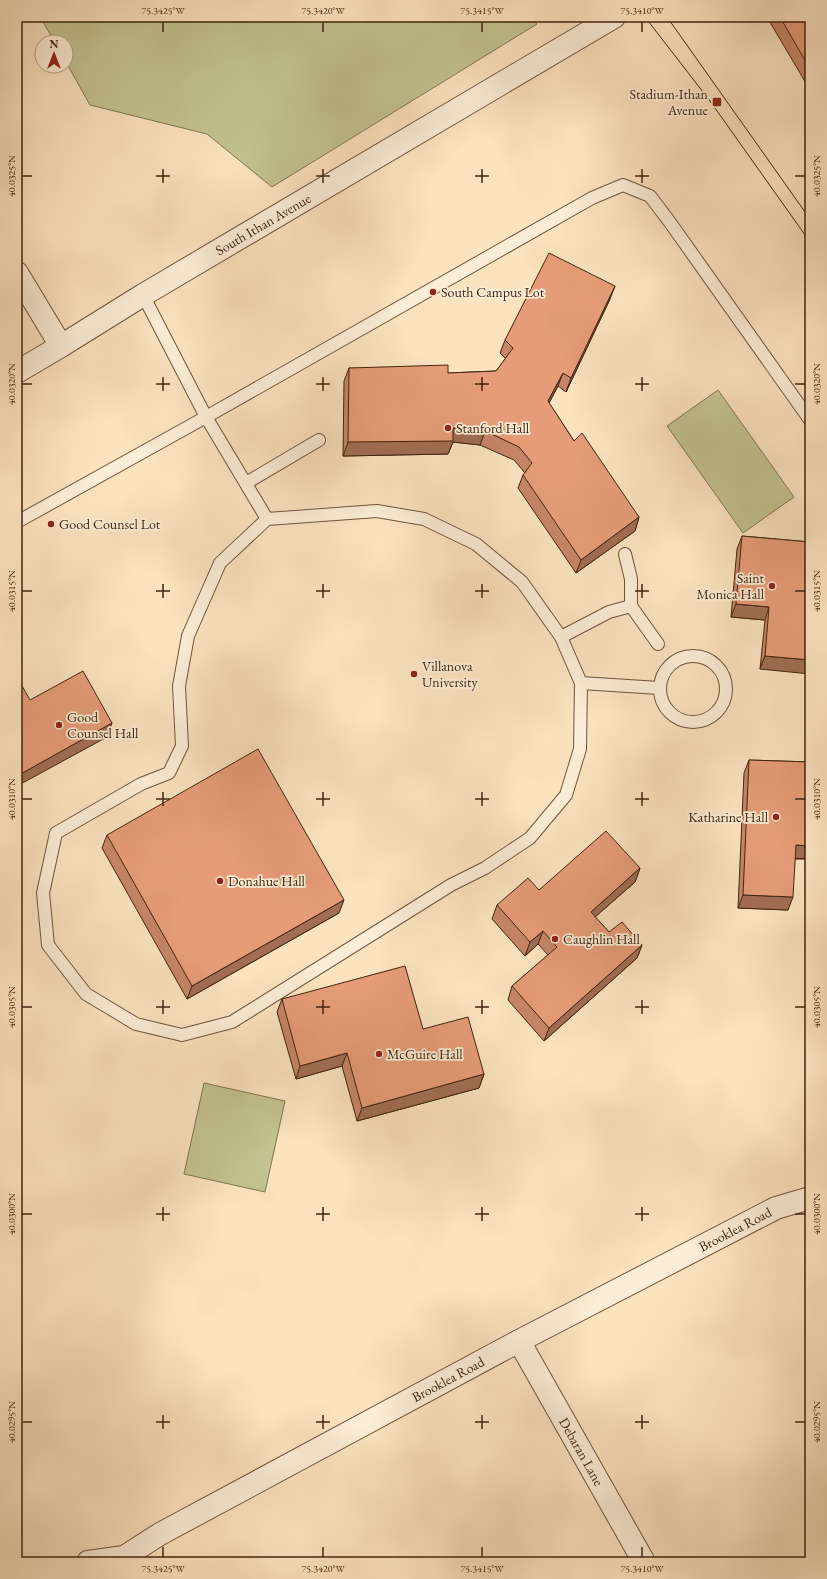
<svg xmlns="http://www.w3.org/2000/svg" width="827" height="1579" viewBox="0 0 827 1579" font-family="'EB Garamond',serif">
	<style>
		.green { fill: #c2c390; stroke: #817350 }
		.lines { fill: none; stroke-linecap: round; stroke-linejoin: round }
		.service-casing { stroke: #6f533b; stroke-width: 14 }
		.minor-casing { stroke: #6f533b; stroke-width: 24 }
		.tertiary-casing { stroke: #6f533b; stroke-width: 24 }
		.service { stroke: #fcedd6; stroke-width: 12 }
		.minor { stroke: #fcedd6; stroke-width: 22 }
		.tertiary { stroke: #fcedd6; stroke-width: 22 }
		.tram { stroke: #40230f; stroke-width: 1 }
		.wall { fill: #c68667; stroke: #40230f }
		.shaded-wall { fill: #a16d54; stroke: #40230f }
		.building { fill: #e69c78; stroke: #40230f }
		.ticks { fill: none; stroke: #40230f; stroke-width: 1.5 }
		.poi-dot { fill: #8f2418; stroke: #fcedd6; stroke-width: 1.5 }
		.labels { text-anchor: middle; stroke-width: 3.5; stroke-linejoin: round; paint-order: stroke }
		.poi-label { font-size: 14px; fill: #40230f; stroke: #fcedd6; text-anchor: start }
		.street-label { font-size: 14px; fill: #40230f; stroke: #fcedd6 }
		.neatline { fill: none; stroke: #40230f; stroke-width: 1.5 }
		.ticks-label { font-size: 10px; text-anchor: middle; fill: #40230f }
	</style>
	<rect width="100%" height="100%" fill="#fbe3c0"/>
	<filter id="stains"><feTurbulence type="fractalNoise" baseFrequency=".005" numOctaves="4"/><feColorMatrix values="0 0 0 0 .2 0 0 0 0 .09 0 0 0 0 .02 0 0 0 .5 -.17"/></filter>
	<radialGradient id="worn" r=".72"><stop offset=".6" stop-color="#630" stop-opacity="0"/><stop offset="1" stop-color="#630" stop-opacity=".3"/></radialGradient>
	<g class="green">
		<polygon points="40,17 529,17 537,24 272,187 207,134 90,105 66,62 66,42 55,42"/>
		<polygon points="718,390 794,497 743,533 667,426"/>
		<polygon points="204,1083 285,1101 265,1192 184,1174"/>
	</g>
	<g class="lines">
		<g class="service-casing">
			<g id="service">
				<polyline points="143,295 206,417 267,519"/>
				<polyline points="246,483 319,440"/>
				<polygon points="377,511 424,519 476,544 522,582 561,637 581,683 580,749 566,795 530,838 485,868 451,885 232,1022 182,1035 136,1024 86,994 48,945 43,893 56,833 141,784 169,773 182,746 179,686 188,636 220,563 267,519"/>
				<polyline points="17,522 206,417 592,198 623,185 650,196 669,221 810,420"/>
				<polyline points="625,554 631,579 631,606"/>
				<polyline points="561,637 609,612 631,606 658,644"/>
				<circle cx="693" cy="689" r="33"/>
				<polyline points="581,683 659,688"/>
			</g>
		</g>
		<g class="minor-casing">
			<g id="minor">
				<polyline points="17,273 61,346"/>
				<path id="s1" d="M519 1341 644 1562"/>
				<path id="s2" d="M88 1562 124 1557 160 1534 519 1341 776 1208 810 1198"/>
			</g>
		</g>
		<g class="tertiary-casing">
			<g id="tertiary">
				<path id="s3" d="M17 372 61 346 143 295 614 17"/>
			</g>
		</g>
		<use href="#service" class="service"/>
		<use href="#minor" class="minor"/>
		<use href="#tertiary" class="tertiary"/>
		<g class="tram">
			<polyline points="645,17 710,101 810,242"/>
			<polyline points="667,17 810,219"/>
		</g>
	</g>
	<g class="wall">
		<polygon points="767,17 810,17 810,90"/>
		<polygon points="610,299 566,392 558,386 549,403 574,441 639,517 635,531 576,573 518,488 523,475 525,473 514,460 480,445 453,442 448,454 343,456 344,381 349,368 448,373 496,371 506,359 500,353 505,340"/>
		<polygon points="742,536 810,542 760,669 765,620 731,617 737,549"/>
		<polygon points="749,760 810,762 810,859 795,859 788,910 738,908 744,773"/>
		<polygon points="107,835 339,913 187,999 102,848"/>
		<polygon points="640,868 635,882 595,917 609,932 642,945 637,958 544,1041 508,1000 512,986 548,955 538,944 525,956 492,919 497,905 539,890"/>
		<polygon points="282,999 423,1029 484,1074 479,1088 357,1121 342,1066 296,1079 277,1012"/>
	</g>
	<g class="shaded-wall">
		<polygon points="615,286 610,299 566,392 571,378"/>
		<polygon points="563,373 558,386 543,414 548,401"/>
		<polygon points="453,428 485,431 480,445 453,442 448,454 343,456 348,442"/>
		<polygon points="639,517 635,531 576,573 581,560"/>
		<polygon points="736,604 769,607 765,620 731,617"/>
		<polygon points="765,656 810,660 810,674 760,669"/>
		<polygon points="112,723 107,737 17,786 17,776"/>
		<polygon points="796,845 810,846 810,859 791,858"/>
		<polygon points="640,868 635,882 586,925 591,912"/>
		<polygon points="743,895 793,897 788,910 738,908"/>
		<polygon points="344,900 339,913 187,999 192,986"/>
		<polygon points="543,931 538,944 525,956 530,942"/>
		<polygon points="642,945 637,958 544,1041 549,1028"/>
		<polygon points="347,1053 342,1066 296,1079 300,1066"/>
		<polygon points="484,1074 479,1088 357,1121 362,1108"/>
	</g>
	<g class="building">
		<polygon points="780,17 810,17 810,69"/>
		<polygon points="549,253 615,286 571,378 563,373 548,401 574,441 582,433 639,517 581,560 523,475 532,463 519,447 485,431 453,428 453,441 348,442 349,368 448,365 448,373 496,371 513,348 505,340"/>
		<polygon points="742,536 810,542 810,660 765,656 769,607 736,604"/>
		<polygon points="83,671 112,723 17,776 17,677 30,700"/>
		<polygon points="258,749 344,900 192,986 107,835"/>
		<polygon points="749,760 810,762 810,846 796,845 793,897 743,895"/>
		<polygon points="606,831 640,868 591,912 609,932 622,922 642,945 549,1028 512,986 557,947 543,931 530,942 497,905 528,878 539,890"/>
		<polygon points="405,966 423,1029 468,1017 484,1074 362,1108 347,1053 300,1066 282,999"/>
	</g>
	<path class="ticks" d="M163 22V32M323 22V32M482 22V32M642 22V32M163 169V183M323 169V183M482 169V183M642 169V183M22 176H32M156 176H170M316 176H330M475 176H489M635 176H649M795 176H805M163 377V391M323 377V391M482 377V391M642 377V391M22 384H32M156 384H170M316 384H330M475 384H489M635 384H649M795 384H805M163 584V598M323 584V598M482 584V598M642 584V598M22 591H32M156 591H170M316 591H330M475 591H489M635 591H649M795 591H805M163 792V806M323 792V806M482 792V806M642 792V806M22 799H32M156 799H170M316 799H330M475 799H489M635 799H649M795 799H805M163 1000V1014M323 1000V1014M482 1000V1014M642 1000V1014M22 1007H32M156 1007H170M316 1007H330M475 1007H489M635 1007H649M795 1007H805M163 1207V1221M323 1207V1221M482 1207V1221M642 1207V1221M22 1214H32M156 1214H170M316 1214H330M475 1214H489M635 1214H649M795 1214H805M163 1415V1429M323 1415V1429M482 1415V1429M642 1415V1429M22 1422H32M156 1422H170M316 1422H330M475 1422H489M635 1422H649M795 1422H805M163 1547V1557M323 1547V1557M482 1547V1557M642 1547V1557"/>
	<g class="poi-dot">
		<rect x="712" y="97" width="10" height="10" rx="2"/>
		<circle cx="433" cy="292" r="4"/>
		<circle cx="448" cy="428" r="4"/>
		<circle cx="51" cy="524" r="4"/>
		<circle cx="772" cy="586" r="4"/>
		<circle cx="414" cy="674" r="4"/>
		<circle cx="59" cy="725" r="4"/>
		<circle cx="776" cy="817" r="4"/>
		<circle cx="220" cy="881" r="4"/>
		<circle cx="555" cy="939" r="4"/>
		<circle cx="379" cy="1054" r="4"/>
	</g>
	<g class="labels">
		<g class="poi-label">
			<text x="708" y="99" text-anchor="end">Stadium-Ithan<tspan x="708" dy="16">Avenue</tspan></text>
			<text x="441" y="297">South Campus Lot</text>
			<text x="456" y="433">Stanford Hall</text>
			<text x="59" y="529">Good Counsel Lot</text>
			<text x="764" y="583" text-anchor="end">Saint<tspan x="764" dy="16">Monica Hall</tspan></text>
			<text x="422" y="671">Villanova<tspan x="422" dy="16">University</tspan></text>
			<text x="67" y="722">Good<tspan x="67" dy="16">Counsel Hall</tspan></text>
			<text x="768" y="822" text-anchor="end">Katharine Hall</text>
			<text x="228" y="886">Donahue Hall</text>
			<text x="563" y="944">Caughlin Hall</text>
			<text x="387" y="1059">McGuire Hall</text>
		</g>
		<g class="street-label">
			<text dy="5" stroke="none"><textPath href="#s3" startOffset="287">South Ithan Avenue</textPath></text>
			<text dy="5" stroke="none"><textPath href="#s2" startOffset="730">Brooklea Road</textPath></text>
			<text dy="5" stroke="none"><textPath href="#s2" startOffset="406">Brooklea Road</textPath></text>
			<text dy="5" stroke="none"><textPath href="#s1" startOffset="127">Debaran Lane</textPath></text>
		</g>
	</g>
	<rect width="827" height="1579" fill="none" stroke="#fbe3c0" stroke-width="44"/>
	<g transform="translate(54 54)"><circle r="19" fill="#fcedd6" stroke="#b19c86"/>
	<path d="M0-3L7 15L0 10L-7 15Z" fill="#8f2418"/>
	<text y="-6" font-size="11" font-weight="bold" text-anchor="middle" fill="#40230f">N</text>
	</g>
	<rect x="22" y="22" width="783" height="1535" class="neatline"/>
	<g class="ticks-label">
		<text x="163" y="14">75.3425°W</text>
		<text x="323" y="14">75.3420°W</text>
		<text x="482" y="14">75.3415°W</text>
		<text x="642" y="14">75.3410°W</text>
		<text transform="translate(11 176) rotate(-90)" y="4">40.0325°N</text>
		<text transform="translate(816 176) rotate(-90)" y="4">40.0325°N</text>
		<text transform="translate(11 384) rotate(-90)" y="4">40.0320°N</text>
		<text transform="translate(816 384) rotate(-90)" y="4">40.0320°N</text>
		<text transform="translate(11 591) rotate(-90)" y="4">40.0315°N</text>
		<text transform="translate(816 591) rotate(-90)" y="4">40.0315°N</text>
		<text transform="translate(11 799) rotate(-90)" y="4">40.0310°N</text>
		<text transform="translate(816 799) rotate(-90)" y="4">40.0310°N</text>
		<text transform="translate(11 1007) rotate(-90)" y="4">40.0305°N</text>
		<text transform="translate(816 1007) rotate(-90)" y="4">40.0305°N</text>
		<text transform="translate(11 1214) rotate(-90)" y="4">40.0300°N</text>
		<text transform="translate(816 1214) rotate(-90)" y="4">40.0300°N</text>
		<text transform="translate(11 1422) rotate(-90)" y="4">40.0295°N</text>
		<text transform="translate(816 1422) rotate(-90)" y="4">40.0295°N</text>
		<text x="163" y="1572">75.3425°W</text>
		<text x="323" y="1572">75.3420°W</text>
		<text x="482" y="1572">75.3415°W</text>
		<text x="642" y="1572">75.3410°W</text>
	</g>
	<rect width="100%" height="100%" filter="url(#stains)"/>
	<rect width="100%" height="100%" fill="url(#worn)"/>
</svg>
